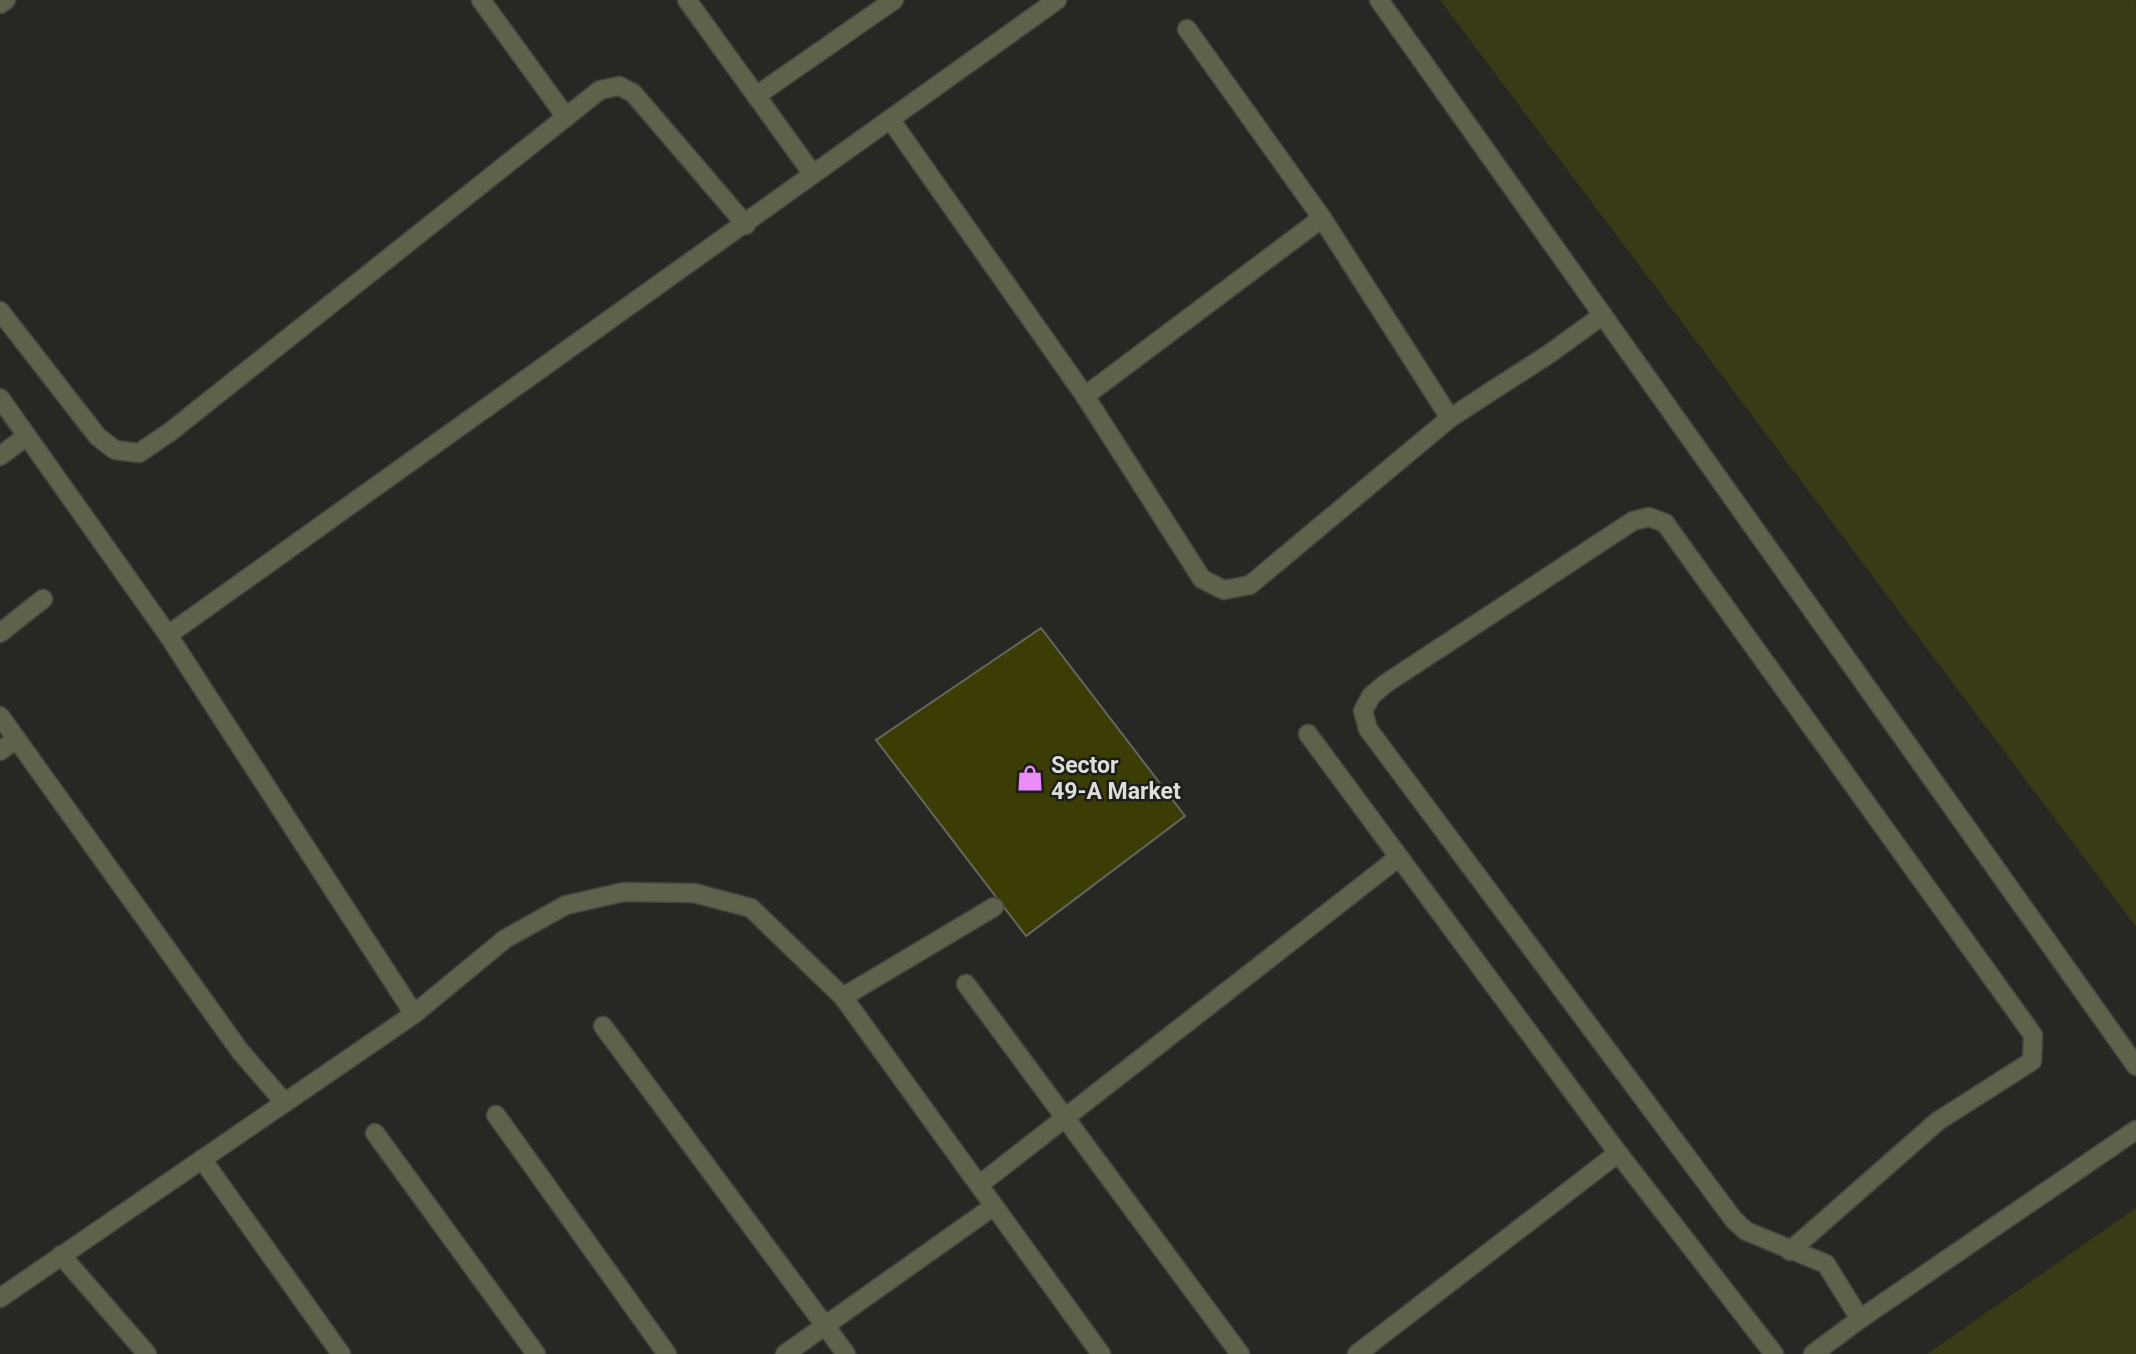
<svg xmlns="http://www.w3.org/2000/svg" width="2136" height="1354" viewBox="0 0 2136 1354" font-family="Roboto,sans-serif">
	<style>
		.green { fill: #393b17 }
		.building { fill: #3b3d05; stroke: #676762; stroke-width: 2 }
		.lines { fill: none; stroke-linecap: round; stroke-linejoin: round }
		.street-casing { stroke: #444440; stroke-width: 21 }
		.street { stroke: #5f614b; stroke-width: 18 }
		.labels { text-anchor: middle; stroke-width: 5; stroke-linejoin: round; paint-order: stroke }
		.poi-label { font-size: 23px; font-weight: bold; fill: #dddeda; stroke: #1d1e19; text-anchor: start }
	</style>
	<rect width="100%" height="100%" fill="#272723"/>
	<g class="green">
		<polygon points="1440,0 2134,0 2136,2 2136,927"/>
		<polygon points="2136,1208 2136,1354 1927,1354"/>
	</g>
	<polygon class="building" points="1041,628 1185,816 1026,936 876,740"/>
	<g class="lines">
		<g class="street-casing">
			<g id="street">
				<polyline points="481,0 566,117"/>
				<polyline points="687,0 812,173"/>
				<polyline points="1379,0 2136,1066"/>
				<polyline points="0,4 6,0"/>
				<polyline points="1187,29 1322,218"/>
				<polyline points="756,96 894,0"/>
				<polyline points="890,119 1085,396 1202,579 1224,590 1250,585 1450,418 1549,354 1603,315"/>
				<polyline points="0,311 98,437 115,450 139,453 170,432 600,90 619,86 633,93 746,225"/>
				<polyline points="1085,396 1322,218 1450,418"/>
				<polyline points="0,398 168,635 414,1014"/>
				<polyline points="0,456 27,436"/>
				<polyline points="0,633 43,599"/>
				<polyline points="168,635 1057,0"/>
				<polyline points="0,716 240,1051 284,1102"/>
				<polyline points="1308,734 1618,1153 1774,1354"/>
				<polyline points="0,751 16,739"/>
				<polyline points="966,984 1240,1354"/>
				<polyline points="843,997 994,907"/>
				<polyline points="603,1026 846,1354"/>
				<polyline points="496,1115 667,1354"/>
				<polyline points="375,1133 536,1354"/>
				<polyline points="202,1159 341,1354"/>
				<polyline points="979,1185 1399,857"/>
				<polyline points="1790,1251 1938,1121 2032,1061 2033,1035 1665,523 1649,517 1633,521 1385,684 1371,696 1363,711 1368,729 1734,1220 1746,1231 1826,1264 1860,1319"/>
				<polyline points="61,1255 147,1354"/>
				<polyline points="0,1298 414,1014 505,939 566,905 624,892 694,893 751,908 843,997 1101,1354"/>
				<polyline points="785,1354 994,1206"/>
				<polyline points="1357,1354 1618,1153"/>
				<polyline points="1813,1354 1860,1319 2136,1130"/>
			</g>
		</g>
		<use href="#street" class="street"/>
	</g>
	<defs>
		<g id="shop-bare" transform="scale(2.1)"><path d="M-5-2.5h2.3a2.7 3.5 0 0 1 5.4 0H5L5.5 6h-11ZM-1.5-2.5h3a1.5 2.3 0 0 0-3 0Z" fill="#ec8cfb" stroke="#1d1e19" stroke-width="2.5" paint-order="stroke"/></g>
	</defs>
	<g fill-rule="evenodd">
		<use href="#shop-bare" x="1030" y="778"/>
	</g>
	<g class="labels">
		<g class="poi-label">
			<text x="1051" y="773">Sector<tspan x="1051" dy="26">49-A Market</tspan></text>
		</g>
	</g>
</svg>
